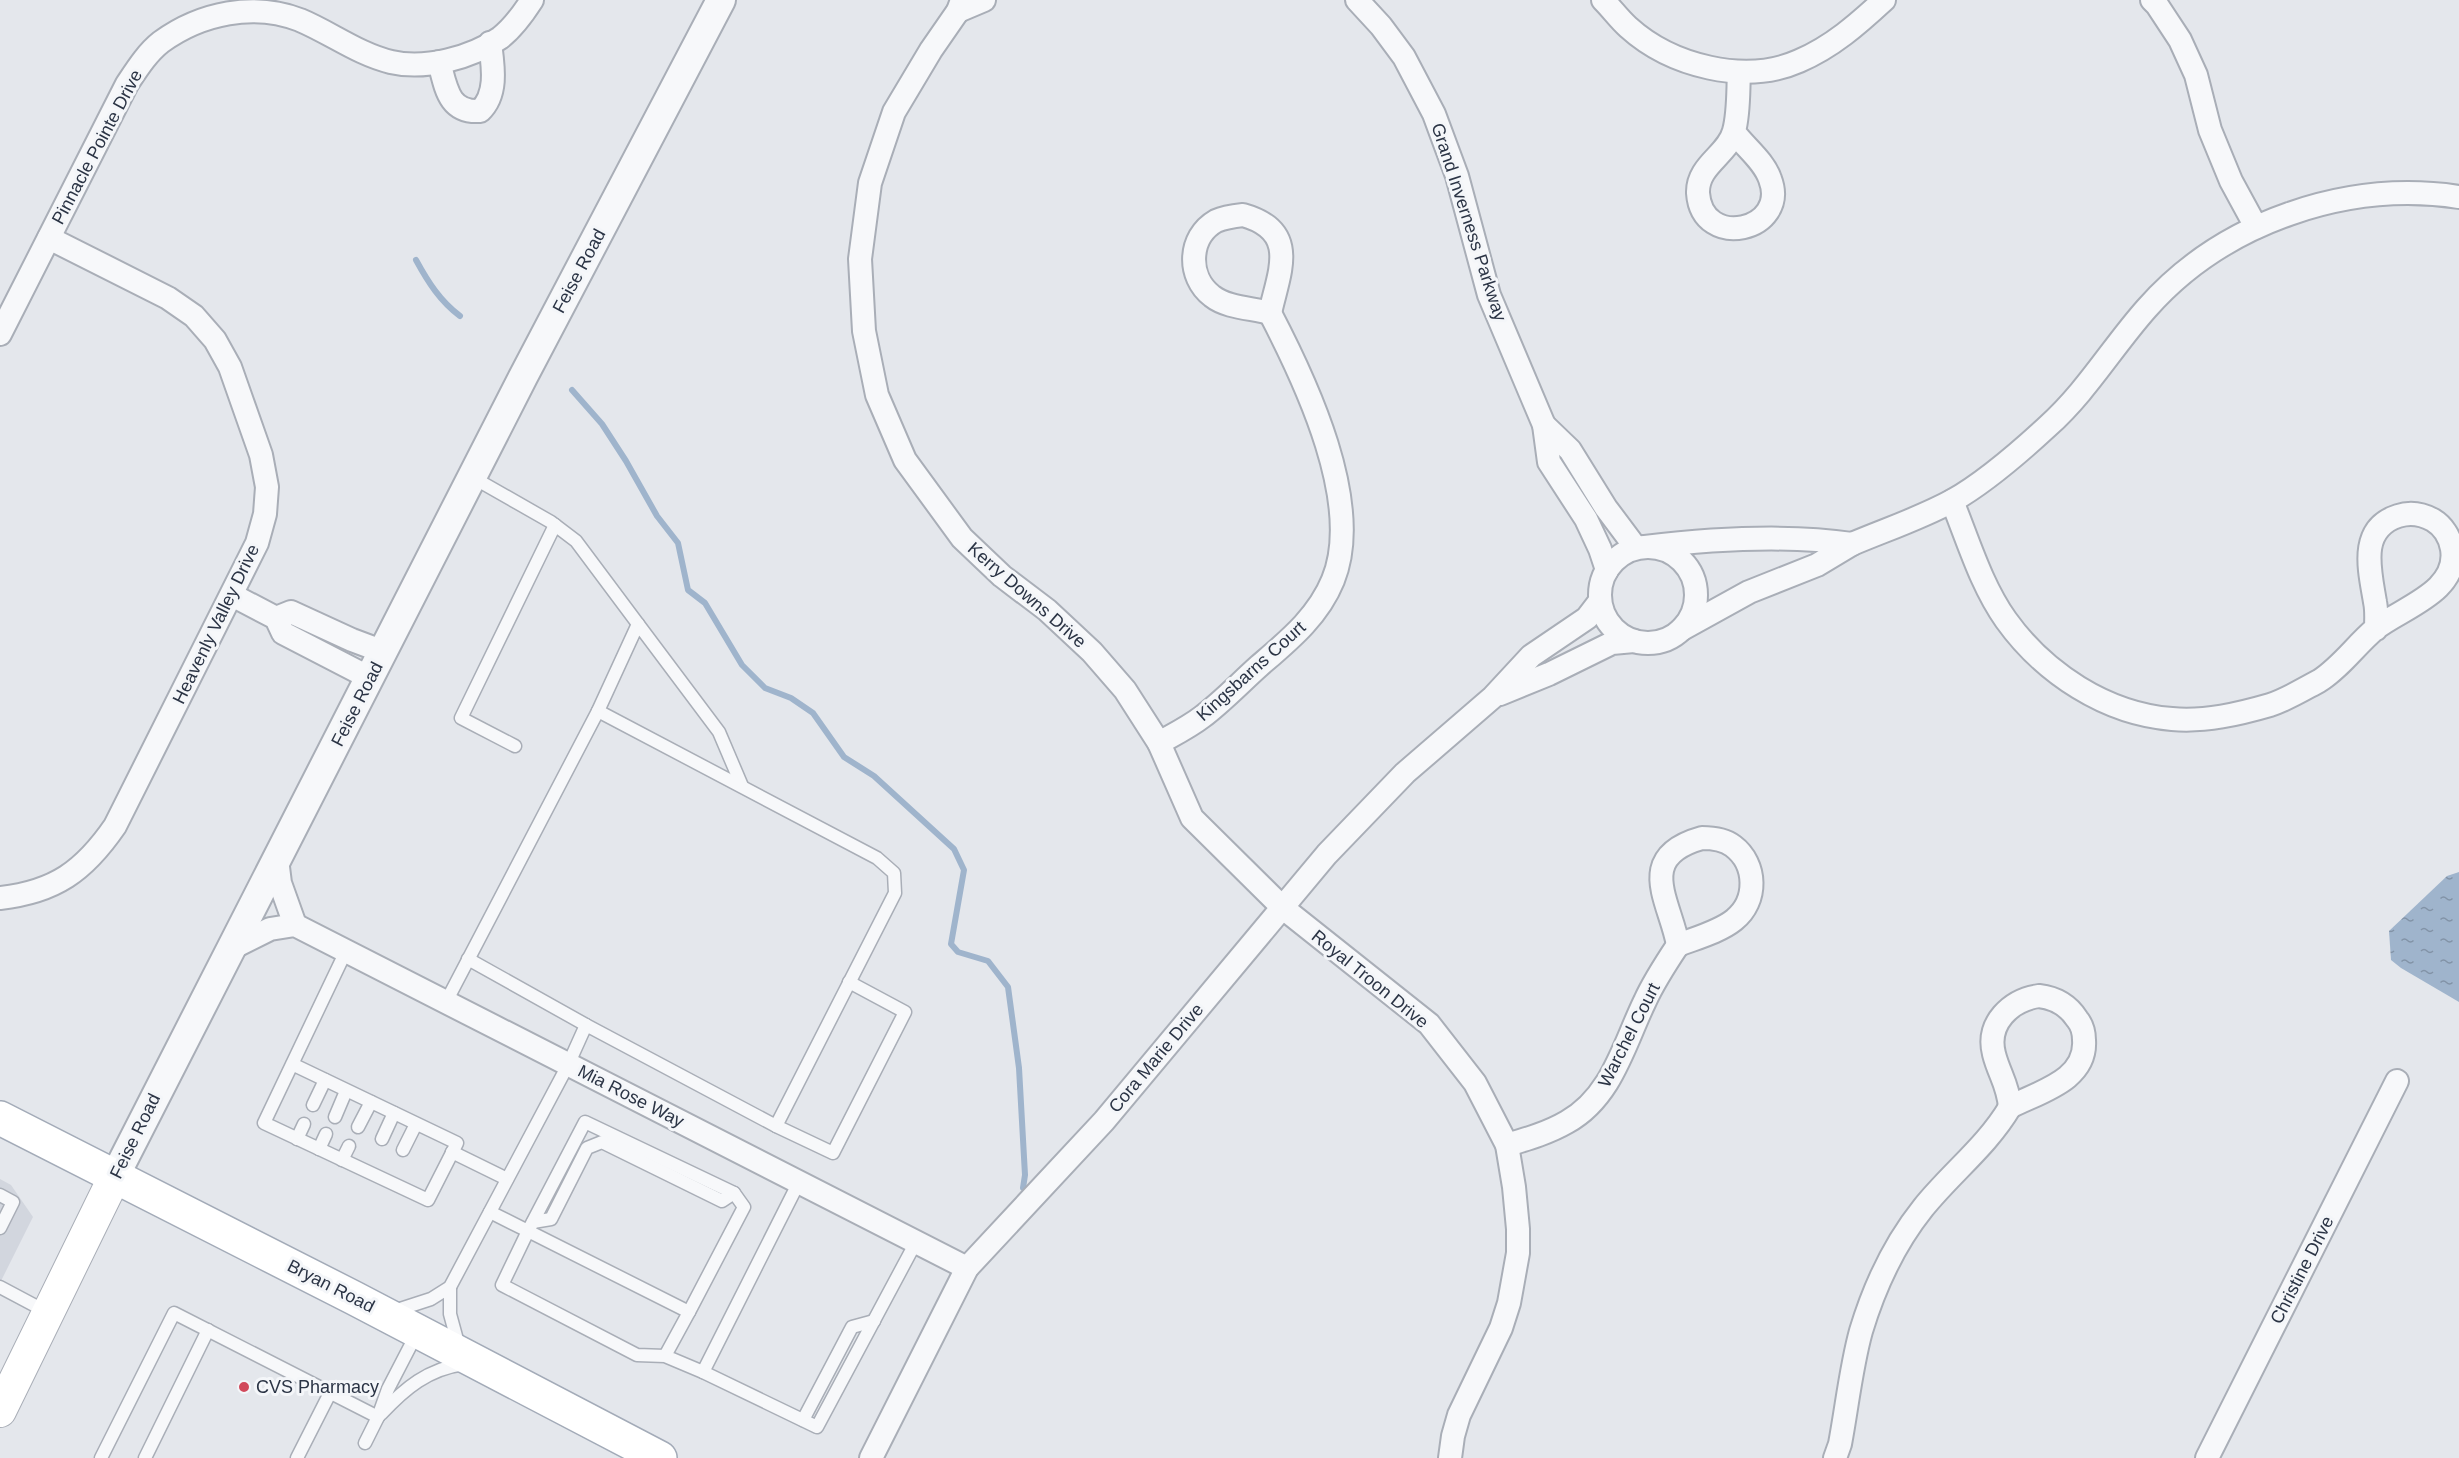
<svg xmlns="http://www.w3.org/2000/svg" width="2459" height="1458" viewBox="0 0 2459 1458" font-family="Arial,sans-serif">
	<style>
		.built { fill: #d2d6de }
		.water { fill: url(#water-ripples) }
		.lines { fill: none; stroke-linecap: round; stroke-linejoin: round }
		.stream { stroke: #9fb4cc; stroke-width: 6 }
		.service-casing { stroke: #a9aeb7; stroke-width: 15 }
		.minor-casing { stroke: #a9aeb7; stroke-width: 26 }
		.tertiary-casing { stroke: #a9aeb7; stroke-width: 32 }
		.secondary-casing { stroke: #a9aeb7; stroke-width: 34 }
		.primary-casing { stroke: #a3abb8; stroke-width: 36 }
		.service { stroke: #f7f8fa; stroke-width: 12 }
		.minor { stroke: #f7f8fa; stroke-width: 22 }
		.tertiary { stroke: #f7f8fa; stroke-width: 28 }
		.secondary { stroke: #fff; stroke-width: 32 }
		.primary { stroke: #fff; stroke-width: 33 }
		.poi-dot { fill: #d1495b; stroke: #f4f6f9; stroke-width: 2 }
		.labels { text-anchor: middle; stroke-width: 6; stroke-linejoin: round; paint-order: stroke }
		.street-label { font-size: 18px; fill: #2b3445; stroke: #f4f6f9 }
		.poi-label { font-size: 18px; fill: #2b3445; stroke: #f4f6f9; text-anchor: start }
	</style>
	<defs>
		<pattern id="water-ripples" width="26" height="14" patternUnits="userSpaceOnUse" patternTransform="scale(1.5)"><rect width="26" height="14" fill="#9fb4cc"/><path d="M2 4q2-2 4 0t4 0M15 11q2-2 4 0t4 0" fill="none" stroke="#8293a7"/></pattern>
	</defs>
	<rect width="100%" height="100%" fill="#e4e7ec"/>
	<polygon class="built" points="0,1179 11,1185 33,1217 0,1283"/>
	<polygon class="water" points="2459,872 2459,1002 2401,968 2391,960 2389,931 2447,876"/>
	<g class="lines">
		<g class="stream">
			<path d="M416 260C428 282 440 301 460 316"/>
			<polyline points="572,390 602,424 626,461 657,516 678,543 688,590 705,603 742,665 765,688 791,698 813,713 844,757 874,776 954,849 964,870 951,944 958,952 988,961 1008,987 1019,1068 1025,1175 1023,1188"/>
		</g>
		<g class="service-casing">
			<g id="service">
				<polyline points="472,477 551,522 576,541 638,624"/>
				<polyline points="598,711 638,624 719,732 742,786"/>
				<polyline points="515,746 461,718 555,525"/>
				<polyline points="468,959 586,1025"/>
				<polyline points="292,1064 457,1143 428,1200 264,1123 346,951"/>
				<polyline points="313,1105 325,1080"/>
				<polyline points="335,1117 346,1091"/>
				<polyline points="776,1126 833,1153 905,1012 849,982"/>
				<polyline points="358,1127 371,1102"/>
				<polyline points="297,1139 304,1124"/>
				<polyline points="382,1139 394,1113"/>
				<polyline points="319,1149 326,1134"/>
				<polyline points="403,1150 416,1124"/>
				<polyline points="452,1152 507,1179"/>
				<polyline points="342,1160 349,1146"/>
				<polyline points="799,1182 703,1372 817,1427 916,1242"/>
				<polyline points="0,1195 13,1202 0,1228"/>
				<polyline points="490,1212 528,1231 585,1122 734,1193 744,1207 689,1312"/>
				<polyline points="533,1222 551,1219 587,1148 602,1142 722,1201 734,1193"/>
				<polyline points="0,1287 47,1312"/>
				<polyline points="450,1287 450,1314 459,1347"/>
				<polyline points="394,1311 431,1299 450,1287 568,1065 586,1025 776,1126 895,893 894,873 877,858 598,711 446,1002"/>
				<polyline points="665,1356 689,1312 528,1231 502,1285 637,1355 665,1356 703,1372"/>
				<path d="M381 1414C405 1388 428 1369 464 1364"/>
				<polyline points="803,1420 852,1327 874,1321"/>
				<polyline points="365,1443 378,1417 388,1389 417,1333"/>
				<polyline points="101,1458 174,1313 378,1417"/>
				<polyline points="145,1458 208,1330"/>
				<polyline points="297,1458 330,1393"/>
			</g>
		</g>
		<g class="minor-casing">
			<g id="minor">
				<polyline points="962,0 958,11 931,50 894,112 870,183 860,259 864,331 877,395 905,460 962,538 1002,576 1047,610 1092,652 1125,690 1159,743 1192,818 1283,908 1429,1024 1475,1083 1507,1145 1514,1187 1518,1229 1518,1253 1509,1303 1501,1328 1459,1415 1453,1436 1450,1458"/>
				<polyline points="1357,0 1381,26 1404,57 1434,114 1457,176 1489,295 1544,425 1549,462 1586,519 1600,549 1607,570"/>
				<path d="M1603 0C1612 9 1619 19 1628 27 1671 66 1745 85 1799 61 1832 47 1858 24 1884 0"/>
				<polyline points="2152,0 2157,5 2180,40 2196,75 2210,130 2231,181 2256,227"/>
				<polyline points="958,11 984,0"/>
				<path d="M439 62C446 87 448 113 480 111 498 94 493 66 490 43"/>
				<path d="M1734 132C1745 147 1764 161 1770 179 1790 231 1702 251 1698 193 1697 165 1728 155 1734 131 1739 113 1738 91 1739 72"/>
				<path d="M1243 215C1300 231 1279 272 1270 313 1252 308 1227 308 1212 296 1187 277 1188 237 1216 221 1225 217 1234 216 1243 215Z"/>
				<path d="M0 334 127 84C137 69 147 53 161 42 201 13 254 2 300 20 331 33 358 54 391 62 425 70 471 58 500 38 513 28 523 14 532 0"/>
				<polyline points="1544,425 1570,450 1606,508 1636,548"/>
				<path d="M1952 501C1968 540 1981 585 2006 620 2044 673 2106 714 2172 719 2205 722 2239 714 2270 705 2286 700 2304 689 2319 681 2340 668 2356 645 2375 629 2401 608 2459 592 2452 549 2450 537 2443 526 2433 520 2422 514 2410 512 2398 516 2358 529 2370 571 2375 602 2377 611 2376 620 2376 629"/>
				<path d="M1852 544C1885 530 1921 518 1952 501 1984 483 2021 451 2048 426 2087 391 2113 346 2147 308 2223 222 2347 180 2459 197"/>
				<circle cx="1648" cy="595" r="48"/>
				<path d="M1645 547C1712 539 1786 534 1852 544L1817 565 1749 592 1682 629"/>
				<polyline points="232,595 276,618 283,633 370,678"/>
				<polyline points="276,618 291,612 352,640 384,652"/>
				<polyline points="1500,694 1549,674 1612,643 1634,641"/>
				<path d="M1159 743C1173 735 1189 727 1202 717 1222 702 1240 683 1259 666 1288 641 1318 617 1333 580 1364 504 1306 382 1270 313"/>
				<path d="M1702 838C1713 838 1724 839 1733 846 1757 864 1758 901 1734 920 1719 932 1696 938 1678 945 1670 901 1634 857 1702 838Z"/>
				<polyline points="277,859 280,883 295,925"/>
				<path d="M0 898C55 892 84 871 115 826L257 543 265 514 267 487 261 455 230 367 215 340 194 316 168 298 49 238"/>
				<polyline points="232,948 270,929 295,925 967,1268"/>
				<path d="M2039 996C2056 998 2068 1005 2077 1019 2082 1025 2084 1033 2084 1040 2087 1081 2038 1092 2010 1107 2008 1084 1999 1074 1994 1054 1986 1023 2011 1000 2039 996Z"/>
				<path d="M1507 1145C1527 1139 1548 1133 1567 1122 1612 1097 1624 1044 1645 1001 1654 981 1666 963 1678 945"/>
				<polyline points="871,1458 967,1268 1104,1121 1327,854 1405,773 1493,697 1531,656 1587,618 1600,601"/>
				<path d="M1835 1458 1840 1444C1847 1407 1851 1367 1861 1331 1874 1288 1895 1243 1923 1208 1951 1173 1987 1146 2010 1107"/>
				<polyline points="2207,1458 2397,1081"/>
			</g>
		</g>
		<g class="tertiary-casing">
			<polyline id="tertiary" points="115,1176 523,377 721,0"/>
		</g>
		<g class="secondary-casing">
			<polyline id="secondary" points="0,1411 115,1176"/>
		</g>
		<g class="primary-casing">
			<polyline id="primary" points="0,1118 354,1298 660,1458"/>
		</g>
		<use href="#service" class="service"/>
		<use href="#minor" class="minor"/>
		<use href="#tertiary" class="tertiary"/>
		<use href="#secondary" class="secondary"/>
		<use href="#primary" class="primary"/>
	</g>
	<circle class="poi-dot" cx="244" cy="1387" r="6"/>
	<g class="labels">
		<g class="street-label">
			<text transform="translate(97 147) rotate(-62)" y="6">Pinnacle Pointe Drive</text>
			<text transform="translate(1469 222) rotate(72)" y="6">Grand Inverness Parkway</text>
			<text transform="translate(579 271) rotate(-62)" y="6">Feise Road</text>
			<text transform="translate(1027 595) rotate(41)" y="6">Kerry Downs Drive</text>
			<text transform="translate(216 624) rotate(-64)" y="6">Heavenly Valley Drive</text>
			<text transform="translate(1251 671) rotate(-42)" y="6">Kingsbarns Court</text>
			<text transform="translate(357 704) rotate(-63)" y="6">Feise Road</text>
			<text transform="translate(1370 979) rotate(39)" y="6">Royal Troon Drive</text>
			<text transform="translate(1629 1035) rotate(-63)" y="6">Warchel Court</text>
			<text transform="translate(1156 1058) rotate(-50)" y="6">Cora Marie Drive</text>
			<text transform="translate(631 1096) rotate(27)" y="6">Mia Rose Way</text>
			<text transform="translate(135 1136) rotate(-64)" y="6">Feise Road</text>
			<text transform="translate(2302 1270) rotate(-63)" y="6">Christine Drive</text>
			<text transform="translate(331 1286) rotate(27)" y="6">Bryan Road</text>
		</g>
		<g class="poi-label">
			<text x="256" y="1393">CVS Pharmacy</text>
		</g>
	</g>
</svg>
